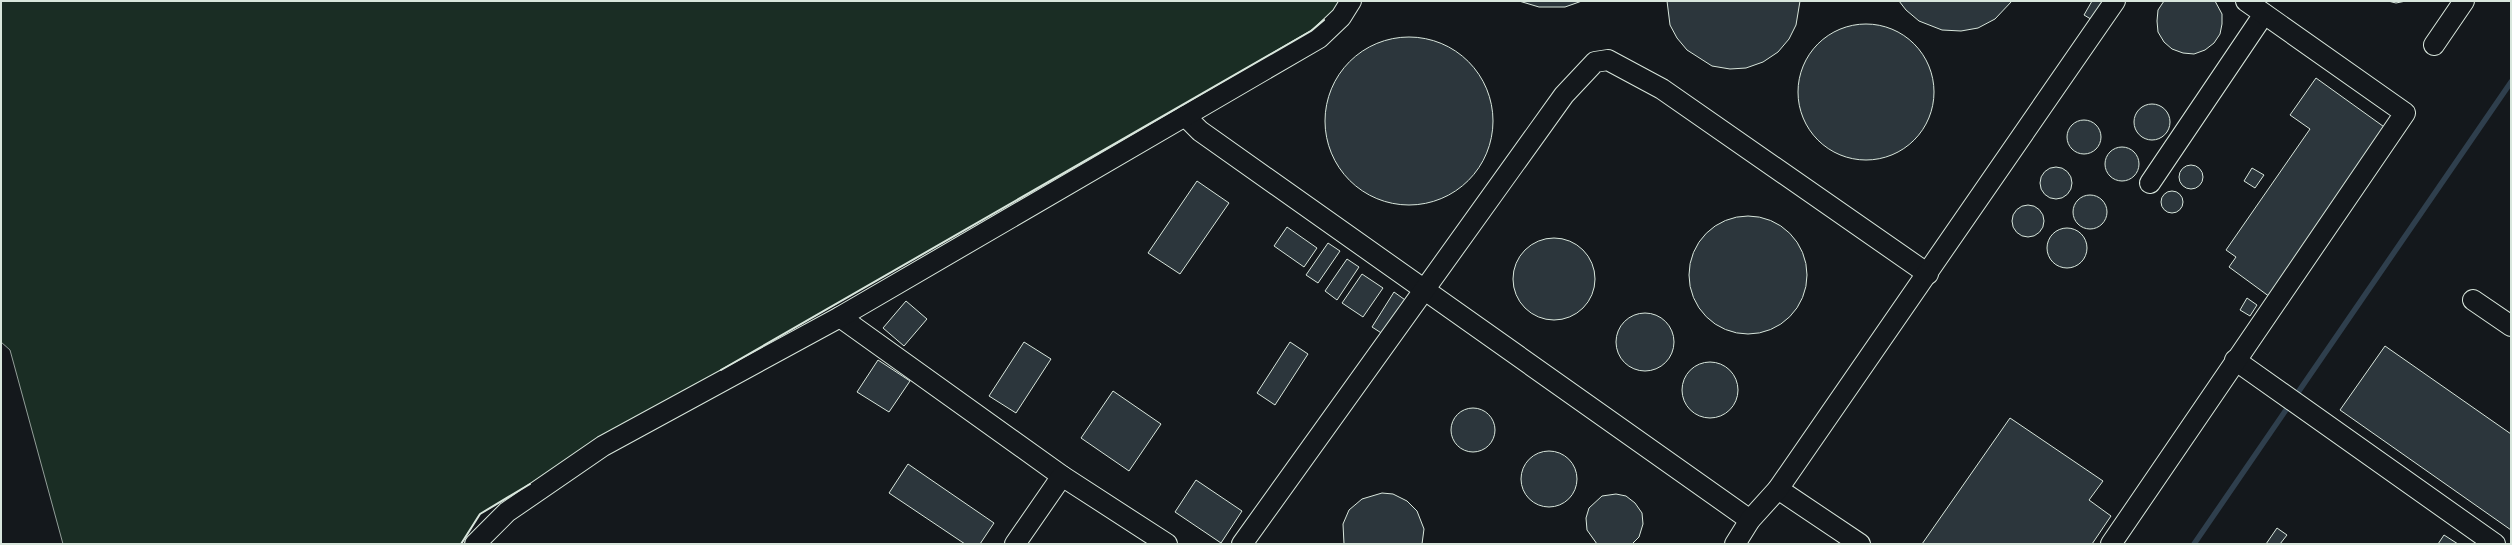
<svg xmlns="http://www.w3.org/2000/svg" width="2512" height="545" viewBox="0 0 2512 545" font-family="'Work Sans',sans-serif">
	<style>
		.green { fill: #1a2d24; stroke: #939e99 }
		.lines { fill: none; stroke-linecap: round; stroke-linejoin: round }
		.stream { stroke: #2f3f4d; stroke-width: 5.5 }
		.building { fill: #2c363c; stroke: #d8e6dc }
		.minor-casing { stroke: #d8e6dc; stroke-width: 22 }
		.minor { stroke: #14181c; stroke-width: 20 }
		.wall { stroke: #d8e6dc; stroke-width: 2 }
	</style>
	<rect width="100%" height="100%" fill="#14181c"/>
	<polygon class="green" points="1,1 1342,1 1336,10 1311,31 725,368 480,514 461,544 63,544 10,350 1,342"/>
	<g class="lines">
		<polyline class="stream" points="2194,544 2511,82"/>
	</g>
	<g class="building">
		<polygon points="1519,1 1582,1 1565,7 1539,7"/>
		<polygon points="1667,1 1800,1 1796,25 1789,39 1778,52 1763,62 1746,68 1730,69 1712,66 1687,50 1677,38 1670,25"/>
		<polygon points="1899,1 2012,1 1995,19 1978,28 1961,31 1942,30 1919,21 1906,10"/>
		<polygon points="2092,1 2113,1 2099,24 2084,15"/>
		<polygon points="2164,1 2215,1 2222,14 2222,24 2220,34 2214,43 2205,50 2194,54 2183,53 2172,49 2164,42 2158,32 2157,21 2158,10"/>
		<polygon points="2388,1 2406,1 2396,3"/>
		<circle cx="1866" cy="92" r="68"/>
		<circle cx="1409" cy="121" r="84"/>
		<polygon points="2316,78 2387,129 2270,297 2229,267 2236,257 2226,250 2310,129 2290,115"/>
		<circle cx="2152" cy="122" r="18"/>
		<circle cx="2084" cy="137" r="17"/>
		<circle cx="2122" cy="164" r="17"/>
		<circle cx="2191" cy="177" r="12"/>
		<circle cx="2056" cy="183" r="16"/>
		<polygon points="2252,168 2264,175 2255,188 2244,181"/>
		<polygon points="1197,181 1229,203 1180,274 1148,253"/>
		<circle cx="2172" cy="202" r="11"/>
		<circle cx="2090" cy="212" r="17"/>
		<circle cx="2028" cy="221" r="16"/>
		<circle cx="1748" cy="275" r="59"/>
		<polygon points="1287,227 1317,248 1304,267 1274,246"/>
		<circle cx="2067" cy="248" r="20"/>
		<circle cx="1554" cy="279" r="41"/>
		<polygon points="1328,243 1340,251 1318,283 1306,275"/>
		<polygon points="1347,259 1359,267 1337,300 1325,291"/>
		<polygon points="1362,274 1383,288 1363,317 1342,303"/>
		<polygon points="1394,292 1408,302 1386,336 1372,327"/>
		<polygon points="2247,298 2257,305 2250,316 2240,310"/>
		<polygon points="906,301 927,319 904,346 883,328"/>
		<circle cx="1645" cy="342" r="29"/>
		<polygon points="1024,342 1051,359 1016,413 989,396"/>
		<polygon points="1290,342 1308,354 1275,405 1257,393"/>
		<polygon points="2385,346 2511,434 2511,530 2340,410"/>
		<polygon points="878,360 910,381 889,412 857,392"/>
		<circle cx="1710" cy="390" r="28"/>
		<polygon points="1113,391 1161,424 1129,471 1081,438"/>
		<circle cx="1473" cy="430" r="22"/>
		<polygon points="2010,418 2103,481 2089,500 2111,516 2092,544 1922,544"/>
		<circle cx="1549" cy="479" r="28"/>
		<polygon points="908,464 994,523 980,544 965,544 889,493"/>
		<polygon points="1196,480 1242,511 1221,543 1175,512"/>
		<polygon points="1382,493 1393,494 1407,501 1417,511 1424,529 1422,544 1344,544 1343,524 1349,510 1362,499"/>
		<polygon points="1616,494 1626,496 1635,503 1642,513 1643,524 1639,537 1632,544 1597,544 1587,530 1586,518 1589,508 1602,496"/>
		<polygon points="2277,528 2287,535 2280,544 2266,544"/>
		<polygon points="2444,535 2458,544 2438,544"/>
	</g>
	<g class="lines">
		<g class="minor-casing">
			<g id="minor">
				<polyline points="2434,45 2464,1"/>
				<polyline points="1185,116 1200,131 1750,520"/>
				<polyline points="2150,183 2264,14"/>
				<polyline points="2473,300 2511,326"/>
				<polyline points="840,317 1062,476 1167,544"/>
				<polyline points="2235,360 2495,544"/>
				<polyline points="1778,489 1860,544"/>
				<polyline points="475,544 507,512 603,446 840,317 1319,38 1341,17 1351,1"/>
				<polyline points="1015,544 1062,476"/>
				<polyline points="1242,544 1564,95 1595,62 1608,60 1662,89 1928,274"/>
				<polyline points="1735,544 1750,520 1778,489 2115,1"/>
				<polyline points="2111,544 2405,113 2246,1"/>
			</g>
		</g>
		<use href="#minor" class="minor"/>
		<g class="wall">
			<polyline points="721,370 1311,31 1324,20"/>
			<polyline points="461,544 480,514 530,484"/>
		</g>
	</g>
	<rect width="2512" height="545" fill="none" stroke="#d8e6dc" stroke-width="4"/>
</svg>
